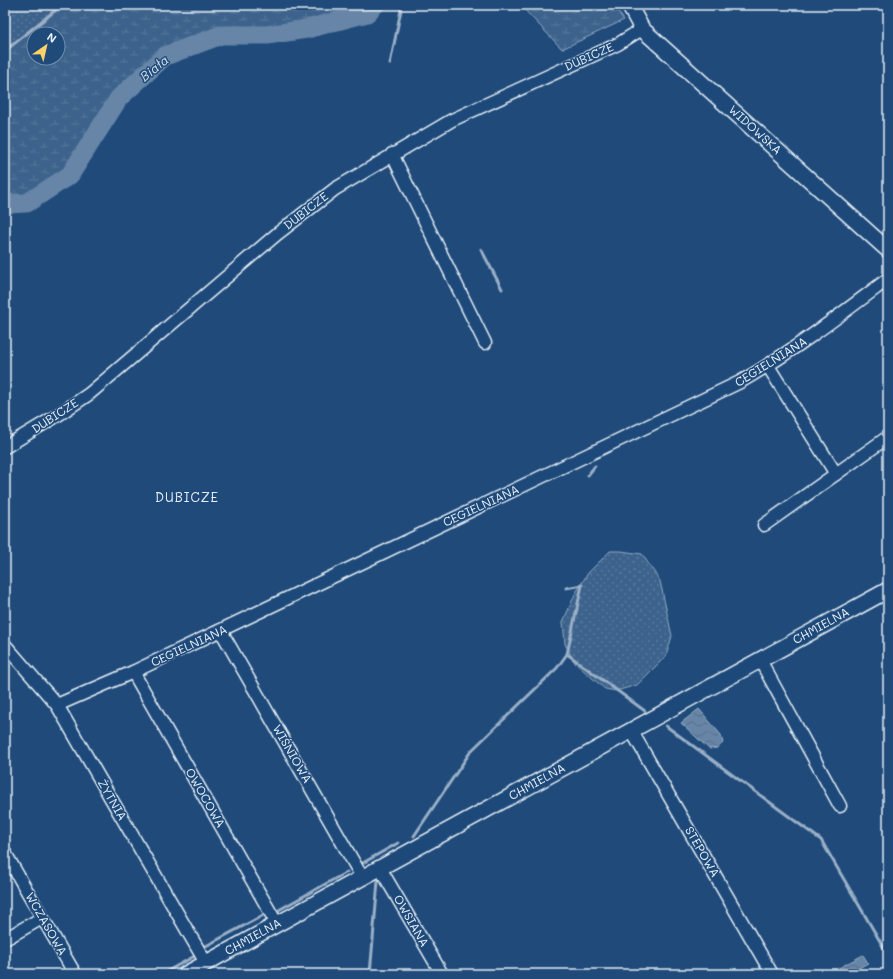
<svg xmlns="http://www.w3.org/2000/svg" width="893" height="979" viewBox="0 0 893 979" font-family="Mali,sans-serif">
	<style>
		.grass { fill: url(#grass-dots); stroke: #92aac2 }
		.wetland { fill: url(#wetland-marsh); stroke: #92aac2; fill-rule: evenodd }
		.water { fill: url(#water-waves); stroke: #9ab0c7 }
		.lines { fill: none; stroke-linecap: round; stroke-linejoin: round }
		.stream { stroke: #9ab0c7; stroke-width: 3 }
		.river { stroke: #6685a7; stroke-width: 19 }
		.minor-casing { stroke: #e8f1f8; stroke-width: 15 }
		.tertiary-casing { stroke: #e8f1f8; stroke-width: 18 }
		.minor { stroke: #1f4a7a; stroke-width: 12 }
		.tertiary { stroke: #1f4a7a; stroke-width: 15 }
		.labels { text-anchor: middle; stroke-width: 3; stroke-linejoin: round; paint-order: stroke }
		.street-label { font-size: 12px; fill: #e8f1f8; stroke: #1f4a7a }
		.water-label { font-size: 13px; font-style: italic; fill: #d4e1ec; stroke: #1f4a7a }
		.neighbourhood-label { font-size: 13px; letter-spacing: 1px; fill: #e8f1f8; stroke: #1f4a7a }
	</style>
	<defs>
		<pattern id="grass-dots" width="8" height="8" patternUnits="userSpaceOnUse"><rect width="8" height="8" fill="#3c628c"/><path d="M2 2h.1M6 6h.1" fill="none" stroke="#58799d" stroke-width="1.8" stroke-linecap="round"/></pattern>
		<pattern id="wetland-marsh" width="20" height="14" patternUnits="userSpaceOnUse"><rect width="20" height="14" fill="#3c628c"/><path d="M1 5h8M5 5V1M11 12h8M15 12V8" fill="none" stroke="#58799d"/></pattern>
		<pattern id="water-waves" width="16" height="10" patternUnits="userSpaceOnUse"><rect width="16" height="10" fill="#6685a7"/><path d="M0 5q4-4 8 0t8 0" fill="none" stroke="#596d82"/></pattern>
	</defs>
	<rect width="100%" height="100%" fill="#1f4a7a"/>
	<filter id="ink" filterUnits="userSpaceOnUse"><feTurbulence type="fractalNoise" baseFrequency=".025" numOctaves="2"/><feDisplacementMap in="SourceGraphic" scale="8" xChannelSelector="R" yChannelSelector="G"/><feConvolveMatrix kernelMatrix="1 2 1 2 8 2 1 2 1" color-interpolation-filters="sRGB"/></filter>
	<g filter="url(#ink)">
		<g class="grass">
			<polygon points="5,5 62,5 5,51"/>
			<polygon points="610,551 621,551 642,554 660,581 672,636 666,656 637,685 616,691 605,689 575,663 565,644 563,622 575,594 588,573"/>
		</g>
		<g class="wetland">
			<path d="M60 5H375L367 13 307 29 267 35H221L165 56 119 98 70 175 27 203 5 204V49ZM34 34H58V58H34Z"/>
			<polygon points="520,5 613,5 624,20 562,49"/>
		</g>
		<g class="water">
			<polygon points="699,709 721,735 723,743 717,748 709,749 681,723"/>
			<polygon points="863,955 868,963 848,974 836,974 835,970"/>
		</g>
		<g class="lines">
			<g class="stream">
				<polyline points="5,51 62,5"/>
				<polyline points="390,64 402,5"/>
				<polyline points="481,249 502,289"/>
				<polyline points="588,475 595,466"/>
				<polyline points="567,654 645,711"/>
				<polyline points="666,726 821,840 888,955"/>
				<polyline points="414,836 471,751 557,668 567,654 582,585 566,588"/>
				<polyline points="361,864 398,843"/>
				<polyline points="277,911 347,872"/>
				<polyline points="204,947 262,916"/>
				<polyline points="162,974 193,957"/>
				<polyline points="370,974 378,881"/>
			</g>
			<polyline class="river" points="5,204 27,203 70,175 119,98 165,56 221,35 267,35 307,29 367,13 375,5"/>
			<g class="minor-casing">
				<g id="minor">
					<polyline points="392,154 485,343"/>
					<polyline points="768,366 836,474"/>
					<polyline points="5,447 58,415 89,394 277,234 335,189 452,120 618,44 642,29"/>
					<polyline points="764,525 888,437"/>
					<polyline points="221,631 362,877"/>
					<polyline points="5,645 57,705 206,963"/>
					<polyline points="760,660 840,806"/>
					<polyline points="133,672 277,924"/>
					<path d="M57 705 133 672 740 382C792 352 840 315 888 279"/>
					<polyline points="631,730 772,974"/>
					<polyline points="5,853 75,974"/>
					<polyline points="380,868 442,974"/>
					<polyline points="5,939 42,918"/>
				</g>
			</g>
			<g class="tertiary-casing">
				<g id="tertiary">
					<polyline points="629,5 642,29 888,250"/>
					<polyline points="186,974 888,590"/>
				</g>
			</g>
			<use href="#minor" class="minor"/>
			<use href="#tertiary" class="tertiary"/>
		</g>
	</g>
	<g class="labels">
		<g class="street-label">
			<text transform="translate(589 57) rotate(-24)" y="4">DUBICZE</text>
			<text transform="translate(755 130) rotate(42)" y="4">WIDOWSKA</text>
			<text transform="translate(306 211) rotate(-38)" y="4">DUBICZE</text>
			<text transform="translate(771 362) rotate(-32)" y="4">CEGIELNIANA</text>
			<text transform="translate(55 416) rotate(-33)" y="4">DUBICZE</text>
			<text transform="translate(481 506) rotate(-25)" y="4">CEGIELNIANA</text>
			<text transform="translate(821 626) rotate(-29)" y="4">CHMIELNA</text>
			<text transform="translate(189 646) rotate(-25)" y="4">CEGIELNIANA</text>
			<text transform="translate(292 754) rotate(60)" y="4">WIŚNIOWA</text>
			<text transform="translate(537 782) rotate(-29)" y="4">CHMIELNA</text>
			<text transform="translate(205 798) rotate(60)" y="4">OWOCOWA</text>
			<text transform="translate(112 800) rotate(60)" y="4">ŻYTNIA</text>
			<text transform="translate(702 852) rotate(60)" y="4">STEPOWA</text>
			<text transform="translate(411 921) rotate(60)" y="4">OWSIANA</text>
			<text transform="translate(46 924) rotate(60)" y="4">WCZASOWA</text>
			<text transform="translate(253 937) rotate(-29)" y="4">CHMIELNA</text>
		</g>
		<g class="water-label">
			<text transform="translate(154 68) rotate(-39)" y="5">Biała</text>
		</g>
		<g class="neighbourhood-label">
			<text x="187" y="502">DUBICZE</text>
		</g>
	</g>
	<rect width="893" height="979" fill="none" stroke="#1f4a7a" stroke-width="20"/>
	<rect x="10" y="10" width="873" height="959" fill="none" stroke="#e8f1f8" stroke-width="1.5" filter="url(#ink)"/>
	<g transform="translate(46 46) rotate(34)"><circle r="19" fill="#1f4a7a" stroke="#6f8dac"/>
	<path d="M0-3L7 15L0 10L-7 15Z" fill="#ffd166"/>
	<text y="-6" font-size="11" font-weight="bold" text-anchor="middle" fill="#e8f1f8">N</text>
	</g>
</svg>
